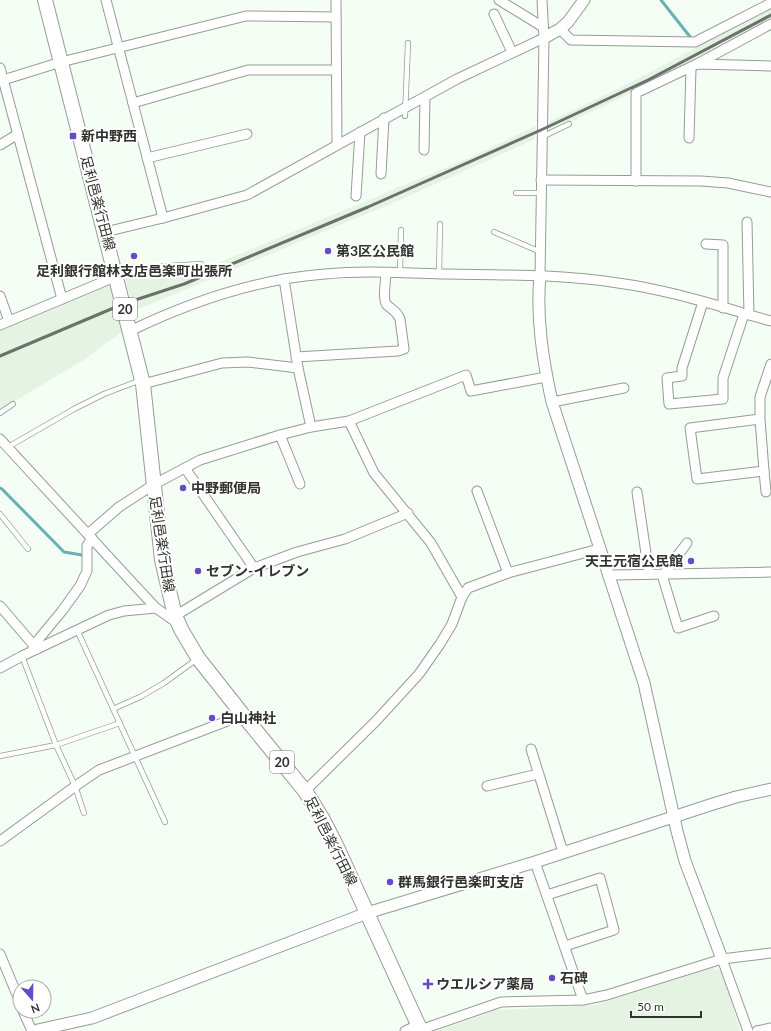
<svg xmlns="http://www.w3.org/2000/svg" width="771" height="1031" viewBox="0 0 771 1031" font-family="Lato,'Noto Sans JP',sans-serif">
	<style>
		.built { fill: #e5f3e3 }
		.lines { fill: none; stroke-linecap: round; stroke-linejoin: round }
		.stream { stroke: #69afb4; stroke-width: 3 }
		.service-casing { stroke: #959d94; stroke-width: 6 }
		.minor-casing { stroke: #959d94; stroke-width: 11 }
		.tertiary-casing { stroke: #959d94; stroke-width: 13 }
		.primary-casing { stroke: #959d94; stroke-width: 16 }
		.service { stroke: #fff; stroke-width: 4.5 }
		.minor { stroke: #fff; stroke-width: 9 }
		.tertiary { stroke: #fff; stroke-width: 11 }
		.primary { stroke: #fff; stroke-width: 14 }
		.rail { stroke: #6c716c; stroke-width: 3 }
		.poi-dot { fill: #654bc4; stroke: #fff; stroke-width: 1.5 }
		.labels { text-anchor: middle; stroke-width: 4; stroke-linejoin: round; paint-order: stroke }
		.shield { fill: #fff; stroke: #6e706e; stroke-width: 1 }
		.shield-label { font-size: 13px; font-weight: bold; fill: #303330 }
		.poi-label { font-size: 14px; font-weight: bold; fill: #303330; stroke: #fff; text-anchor: start }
		.street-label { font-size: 14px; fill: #303330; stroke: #fff }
	</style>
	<rect width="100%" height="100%" fill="#f5fef4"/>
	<g class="built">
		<polygon points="771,8 771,20 631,93 547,133 546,123 622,87"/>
		<polygon points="536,126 535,139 402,199 134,311 127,287 125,272 199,267 199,271 469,158"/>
		<polygon points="110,282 122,332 82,361 0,410 0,328"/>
		<polygon points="713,968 722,971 740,1031 437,1031 496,1010 595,1005"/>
	</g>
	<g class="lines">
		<g class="stream">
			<polyline points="661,0 691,38"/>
			<polyline points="0,488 2,489 64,552 82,555"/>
		</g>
		<g class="service-casing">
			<g id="service">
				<polyline points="405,116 408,43"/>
				<polyline points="542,137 569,124"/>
				<polyline points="516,193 541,193"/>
				<polyline points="494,232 536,250 540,251"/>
				<polyline points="116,269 201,264"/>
				<polyline points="400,273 401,230"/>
				<polyline points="439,274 440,224"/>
				<polyline points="0,413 13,404"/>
				<polyline points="8,447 74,409 104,394 141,380"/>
				<polyline points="0,514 28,549"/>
				<polyline points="77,630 165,822"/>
				<polyline points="22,656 56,745 75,786 84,813"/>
				<polyline points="113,709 140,697 164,683 197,659"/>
				<polyline points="0,756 56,745 120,723"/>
			</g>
		</g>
		<g class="minor-casing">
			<g id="minor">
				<polyline points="106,0 163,218"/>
				<polyline points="336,0 337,145"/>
				<polyline points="499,0 543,27"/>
				<polyline points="494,14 512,52"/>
				<polyline points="560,29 571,40 695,42 771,3"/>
				<polyline points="697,64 771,24"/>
				<polyline points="0,68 62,299"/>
				<polyline points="0,81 61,62 246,16 336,17"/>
				<polyline points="133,103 248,70 336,70"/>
				<polyline points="689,138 691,68"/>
				<polyline points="0,145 18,134"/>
				<polyline points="424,150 425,97"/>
				<polyline points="147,158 247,134"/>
				<polyline points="381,174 384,118"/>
				<polyline points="541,180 701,181 728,183 771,192"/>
				<polyline points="636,181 636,93 697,64 771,66"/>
				<polyline points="356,196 360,132"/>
				<polyline points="747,222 749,315"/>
				<polyline points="105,232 163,218 247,195 457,79 544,38"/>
				<polyline points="706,244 723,245 723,308"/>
				<polyline points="540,276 544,38 542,0"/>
				<polyline points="284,279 298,368 311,427"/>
				<polyline points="0,296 9,321"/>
				<polyline points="703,302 682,368 682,376 667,378 669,404 723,399 723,378 744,314"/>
				<polyline points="0,325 117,276"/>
				<path d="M130 331C192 301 256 279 325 274 365 270 406 273 447 274 504 275 561 274 618 283 670 290 721 307 771 321"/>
				<path d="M296 357 398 351 404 349 400 319C397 311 392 310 387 305 382 300 386 280 386 273"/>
				<polyline points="143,384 222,363 248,362 298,368"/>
				<polyline points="552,402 624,388"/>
				<polyline points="760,419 690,428 697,479 764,471 760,419 760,397 771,364"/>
				<polyline points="349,421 374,473 431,543 462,597"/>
				<polyline points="280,435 300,484"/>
				<polyline points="0,439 141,592 156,608 176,622"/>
				<polyline points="185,468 254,568"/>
				<polyline points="764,471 766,492"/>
				<polyline points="477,491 508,573"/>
				<polyline points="637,492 649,574"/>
				<polyline points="88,534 119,507 153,485 200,460 280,435 311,427 349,421 466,375 471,391 546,377"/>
				<polyline points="687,543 664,574 663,578 678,628 714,616"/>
				<polyline points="608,576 614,575 771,572"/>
				<polyline points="0,606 37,649"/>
				<polyline points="175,616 254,568 297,552 345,539 408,513"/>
				<polyline points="33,646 62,611 80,586 87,571 87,546 92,538"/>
				<polyline points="0,668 22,656 109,615 124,611 156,608"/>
				<polyline points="531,749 563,852"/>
				<polyline points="487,786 538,774"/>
				<polyline points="305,791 376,721 419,674 440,644 452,624 462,597 468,588 508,573 599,549"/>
				<polyline points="0,841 77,785 99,770 243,715"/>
				<polyline points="535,862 583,1000"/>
				<polyline points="547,895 600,878 614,930 565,946"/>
				<polyline points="0,954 20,1002"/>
				<polyline points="722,959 748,1031"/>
				<polyline points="23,1011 32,1031"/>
				<polyline points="420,1030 501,1002 583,1000 607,995 722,959 771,953"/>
				<polyline points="405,1031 418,1025"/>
				<polyline points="757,1031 771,1028"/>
			</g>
		</g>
		<g class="tertiary-casing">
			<g id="tertiary">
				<polyline points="544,38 560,29 568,22 584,0"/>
				<path d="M540 276C536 318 543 361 552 402L644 683 677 831 685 861 722 959"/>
				<polyline points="33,1031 92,1018 367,913 535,862 713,804 736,797 771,789"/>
			</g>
		</g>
		<g class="primary-casing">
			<polyline id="primary" points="45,0 143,384 162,560 175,616 182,631 198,658 243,715 305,791 322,818 335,843 421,1031"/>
		</g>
		<use href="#service" class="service"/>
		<use href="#minor" class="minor"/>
		<use href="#tertiary" class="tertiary"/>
		<use href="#primary" class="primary"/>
		<polyline class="rail" points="0,356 123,304 184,284 368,207 541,130 648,80 771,15"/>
	</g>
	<g class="poi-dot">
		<rect x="69" y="132" width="8" height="8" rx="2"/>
		<circle cx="328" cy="251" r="4"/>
		<circle cx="134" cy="256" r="4"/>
		<circle cx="183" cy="488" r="4"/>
		<circle cx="691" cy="561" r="4"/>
		<circle cx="198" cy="571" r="4"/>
		<circle cx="212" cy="718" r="4"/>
		<circle cx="390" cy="882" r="4"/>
		<circle cx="552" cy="978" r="4"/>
		<path d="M426 978h4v4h4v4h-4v4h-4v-4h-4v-4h4z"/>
	</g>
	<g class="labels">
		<g class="shield">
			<rect x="113" y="298" width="24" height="22" rx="3"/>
			<rect x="270" y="751" width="24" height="22" rx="3"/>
		</g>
		<g class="shield-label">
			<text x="125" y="314">20</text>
			<text x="282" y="767">20</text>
		</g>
		<g class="poi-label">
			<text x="81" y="141">新中野西</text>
			<text x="336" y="256">第3区公民館</text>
			<text x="134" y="276" text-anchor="middle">足利銀行館林支店邑楽町出張所</text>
			<text x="191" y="493">中野郵便局</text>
			<text x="683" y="566" text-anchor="end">天王元宿公民館</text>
			<text x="206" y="576">セブン-イレブン</text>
			<text x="220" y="723">白山神社</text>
			<text x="398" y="887">群馬銀行邑楽町支店</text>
			<text x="560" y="983">石碑</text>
			<text x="436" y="989">ウエルシア薬局</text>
		</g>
		<g class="street-label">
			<text transform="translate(98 203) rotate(75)" y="5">足利邑楽行田線</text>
			<text transform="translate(162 544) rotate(81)" y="5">足利邑楽行田線</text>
			<text transform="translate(331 841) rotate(63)" y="5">足利邑楽行田線</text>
		</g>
	</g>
	<g transform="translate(32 999) rotate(160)"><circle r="19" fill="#ffffff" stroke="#acadac"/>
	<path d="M0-3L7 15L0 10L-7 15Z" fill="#654bc4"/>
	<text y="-6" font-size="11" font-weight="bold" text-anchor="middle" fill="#303330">N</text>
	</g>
	<path d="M631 1011v6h70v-6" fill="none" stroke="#303330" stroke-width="2"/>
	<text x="637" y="1011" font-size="12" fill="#303330" stroke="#ffffff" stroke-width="3" paint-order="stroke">50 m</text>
</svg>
